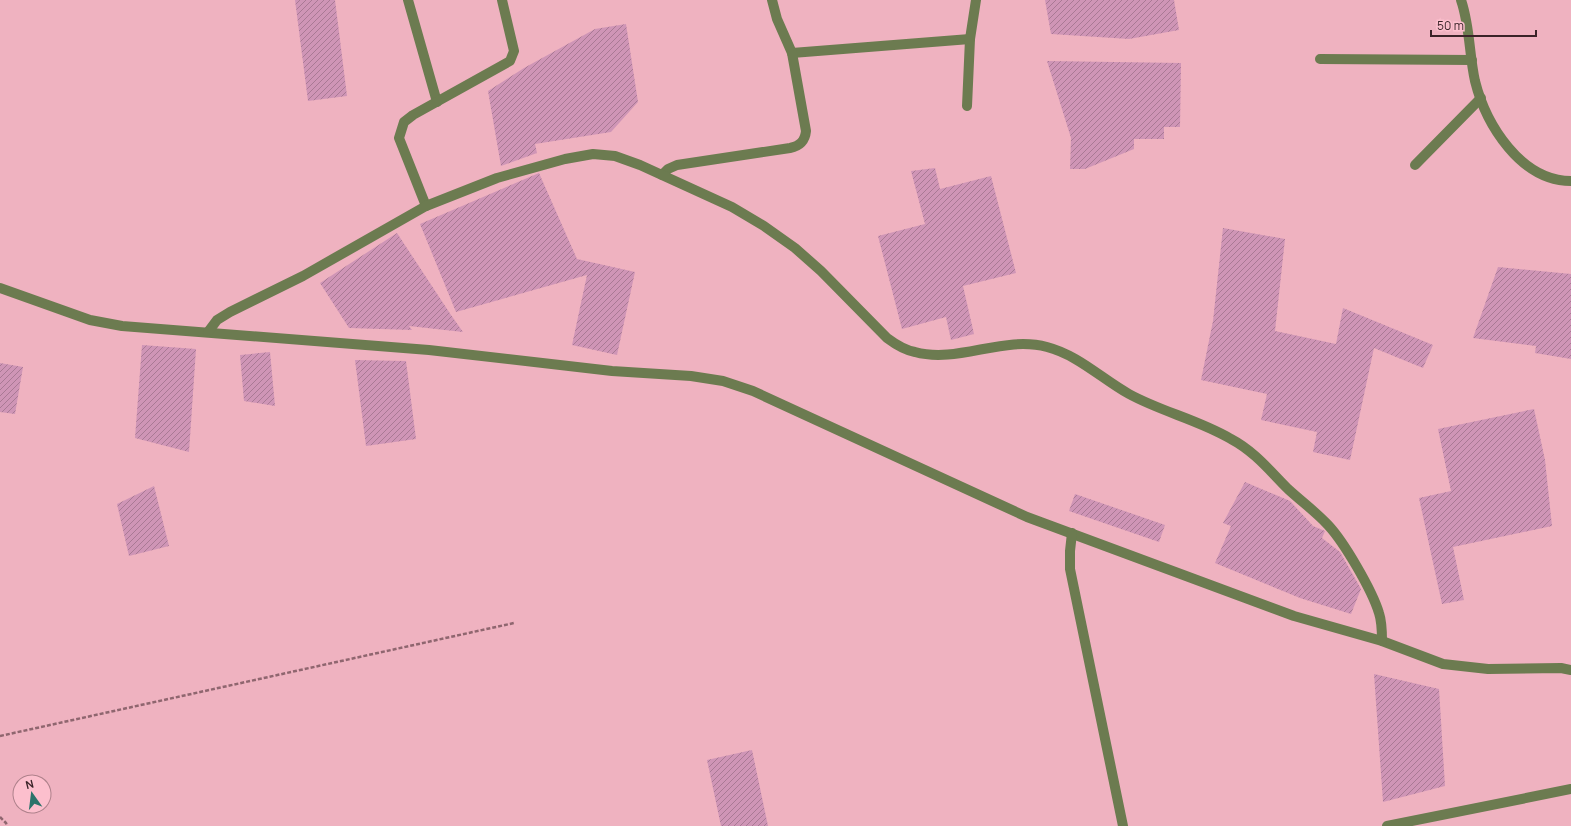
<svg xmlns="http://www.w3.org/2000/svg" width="1571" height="826" viewBox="0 0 1571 826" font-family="Manrope,sans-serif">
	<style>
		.building { fill: url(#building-hatch) }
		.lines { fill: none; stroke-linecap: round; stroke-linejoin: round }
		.path { stroke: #8f666f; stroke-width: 2.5; stroke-dasharray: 4 2; stroke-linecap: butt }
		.minor { stroke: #6c7b50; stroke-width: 10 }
	</style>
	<defs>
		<pattern id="building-hatch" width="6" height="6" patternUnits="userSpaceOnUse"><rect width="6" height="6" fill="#cf95b6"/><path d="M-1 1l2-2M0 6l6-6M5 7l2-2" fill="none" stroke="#a97994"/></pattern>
	</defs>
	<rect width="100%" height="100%" fill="#efb2c0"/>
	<g class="building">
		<polygon points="295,0 335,0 347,96 308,101"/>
		<polygon points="1045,0 1174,0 1179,30 1129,39 1051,34"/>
		<polygon points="626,24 638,102 611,132 535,144 537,153 501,166 488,91 524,68 595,29"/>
		<polygon points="1047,61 1181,63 1180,127 1164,127 1164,139 1134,139 1134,149 1085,169 1070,169 1071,138"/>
		<polygon points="935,168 940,189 991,176 1016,273 963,286 974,334 951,340 946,317 902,329 878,236 925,224 911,171"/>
		<polygon points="539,173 577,259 635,272 617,355 572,345 587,275 456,312 420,224"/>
		<polygon points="1223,228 1285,239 1275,331 1336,344 1343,308 1433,345 1423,368 1374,348 1350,460 1313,452 1317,432 1261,420 1267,394 1201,380 1213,321"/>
		<polygon points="397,233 451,315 463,332 409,326 412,330 349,328 320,283"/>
		<polygon points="1498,267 1571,274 1571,359 1535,353 1536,346 1473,338"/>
		<polygon points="142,345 196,349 189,452 135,438"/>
		<polygon points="270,352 275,406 244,401 240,355"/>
		<polygon points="355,360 406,361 416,439 366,446"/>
		<polygon points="0,363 23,367 15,414 0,412"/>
		<polygon points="1534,409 1545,460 1552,526 1453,547 1464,600 1442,604 1419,498 1451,491 1438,429"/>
		<polygon points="1245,482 1290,501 1313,526 1325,531 1322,538 1340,552 1361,589 1351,614 1300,598 1215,563 1231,526 1223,523"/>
		<polygon points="154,486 169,546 129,556 117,504"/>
		<polygon points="1075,494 1165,525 1159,542 1069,511"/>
		<polygon points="1374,674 1439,689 1445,786 1383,802"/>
		<polygon points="752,750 768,826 721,826 707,760"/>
	</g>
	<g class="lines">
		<g class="path">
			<polyline points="0,736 514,623"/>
			<polyline points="0,817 6,823 7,826"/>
		</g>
		<g class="minor">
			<polyline points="408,0 437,102"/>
			<path d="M1461 0C1470 26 1469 54 1475 81 1486 125 1521 181 1571 181"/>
			<polyline points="792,53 970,39"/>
			<polyline points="1320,59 1472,60"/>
			<polyline points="967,106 970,39 976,0"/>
			<polyline points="1415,165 1481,98"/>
			<path d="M662 175 668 169 677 165 790 148C800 146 805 141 806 131L792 53 777 19 772 0"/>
			<polyline points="426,206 399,138 404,122 413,115 510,61 514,51 502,0"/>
			<polyline points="0,288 90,320 122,326 429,350 612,371 691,376 723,381 753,391 1027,517 1294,616 1382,641 1443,664 1488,669 1561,668 1571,670"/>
			<path d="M208 332 217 320 230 312 303 276 426 206 497 178 565 159 593 154 615 156 640 165 732 207 764 226 795 248 821 271 887 338C895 344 904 350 915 352 958 364 1003 335 1047 347 1078 355 1102 379 1129 394 1162 412 1199 420 1231 439 1254 451 1270 471 1288 489 1301 501 1316 512 1328 525 1344 542 1372 590 1379 613 1382 622 1382 632 1382 641"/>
			<polyline points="1072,533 1070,551 1070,569 1123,826"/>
			<polyline points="1387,826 1571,789"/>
		</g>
	</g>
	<g transform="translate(32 794) rotate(346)"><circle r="19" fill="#fcbfcd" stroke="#ae818b"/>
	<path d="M0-3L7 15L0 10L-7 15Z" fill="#2b736a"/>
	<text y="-6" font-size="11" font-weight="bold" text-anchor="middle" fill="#3a2328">N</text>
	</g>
	<path d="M1431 30v6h105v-6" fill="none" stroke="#3a2328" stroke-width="2"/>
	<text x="1437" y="30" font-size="12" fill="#3a2328" stroke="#fcbfcd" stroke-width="3" paint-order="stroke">50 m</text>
</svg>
